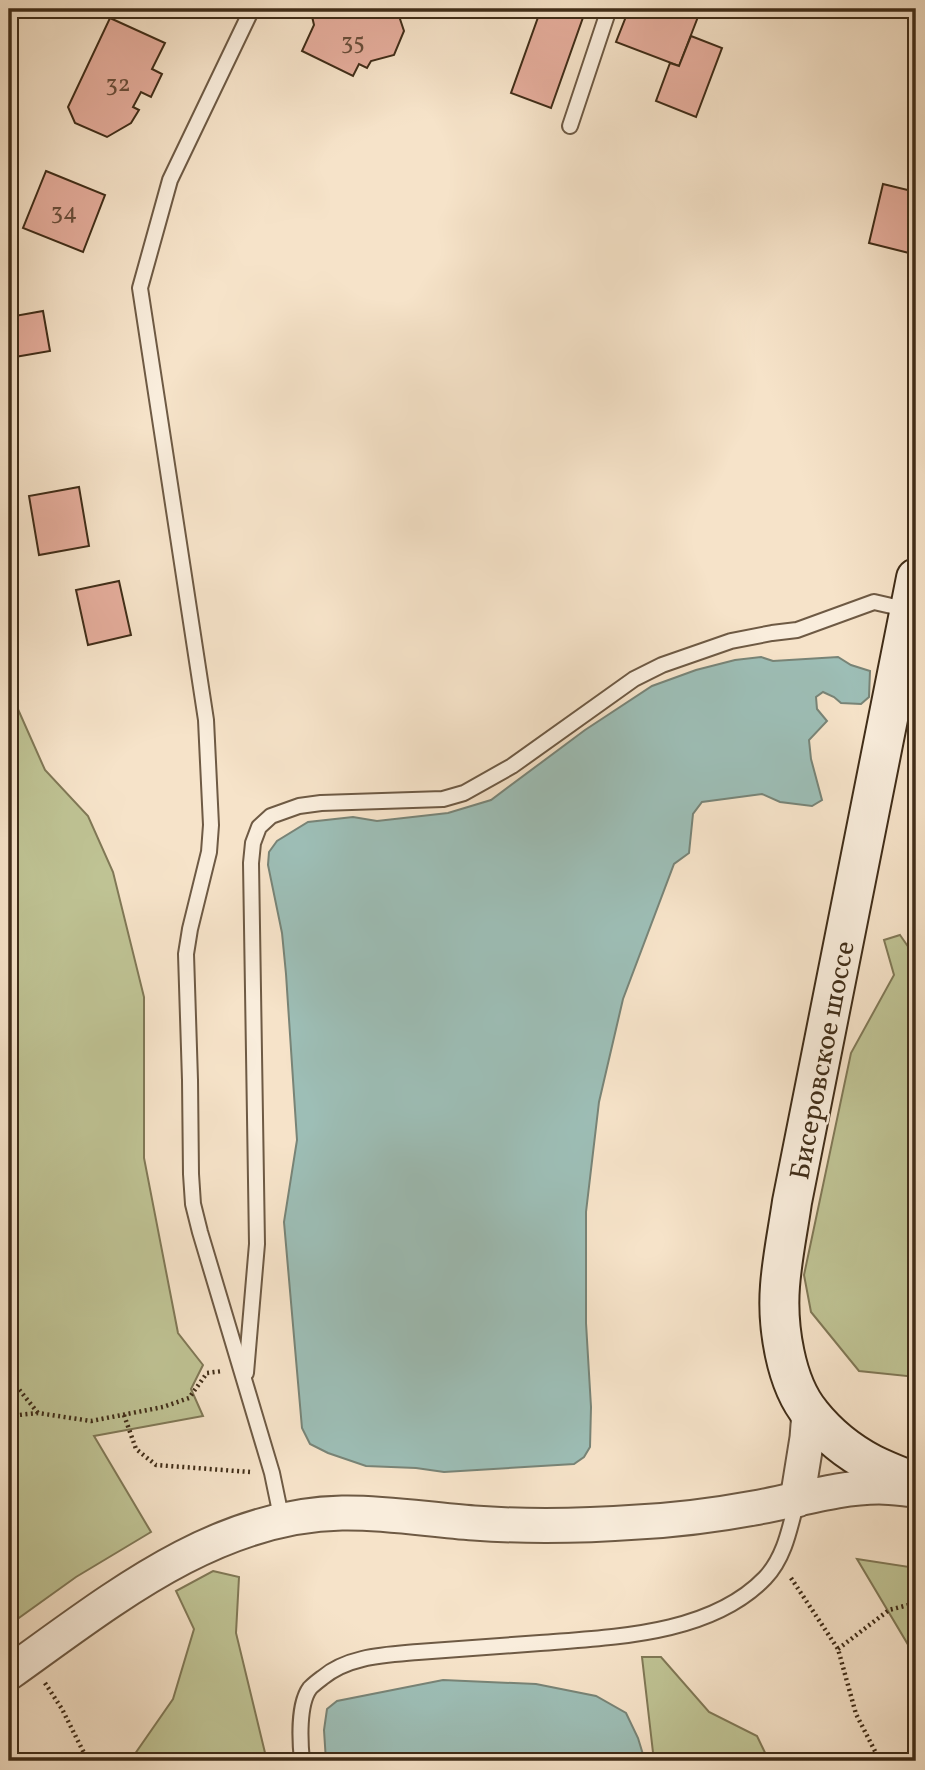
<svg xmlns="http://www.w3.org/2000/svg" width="925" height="1770" viewBox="0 0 925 1770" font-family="Vollkorn,serif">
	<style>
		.green { fill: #bfc394; stroke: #807856; stroke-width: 2 }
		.water { fill: #9dbeb6; stroke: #788477; stroke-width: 2 }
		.building { fill: #e5ad9c; stroke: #402d18; stroke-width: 2 }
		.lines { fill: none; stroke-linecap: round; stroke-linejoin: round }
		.service-casing { stroke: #6e5a44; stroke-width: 18 }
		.tertiary-casing { stroke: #6e5a44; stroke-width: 37 }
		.secondary-casing { stroke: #402d18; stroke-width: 42 }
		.path { stroke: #402d18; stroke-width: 4.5; stroke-dasharray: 2 3.5; stroke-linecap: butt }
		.service { stroke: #f9eddc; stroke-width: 14 }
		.tertiary { stroke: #f9eddc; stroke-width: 33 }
		.secondary { stroke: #f9eddc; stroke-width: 38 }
		.labels { text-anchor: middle; stroke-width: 5; stroke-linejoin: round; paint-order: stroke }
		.number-label { font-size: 24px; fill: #694d39 }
		.street-label { font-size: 28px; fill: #402d18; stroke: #f9eddc }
	</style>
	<rect width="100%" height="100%" fill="#f6e3c9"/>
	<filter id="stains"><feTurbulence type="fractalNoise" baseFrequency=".00286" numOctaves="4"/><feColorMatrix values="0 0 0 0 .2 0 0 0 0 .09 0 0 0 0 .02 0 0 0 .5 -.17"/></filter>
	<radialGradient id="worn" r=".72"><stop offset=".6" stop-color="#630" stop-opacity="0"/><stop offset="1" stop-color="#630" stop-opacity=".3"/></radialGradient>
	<g class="green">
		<polygon points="9,689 45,770 88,816 113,872 144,997 144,1158 178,1333 203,1365 191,1389 203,1416 94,1436 151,1532 76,1577 9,1625"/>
		<polygon points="900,935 916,958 916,1377 859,1371 811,1312 804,1275 851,1053 894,975 884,940"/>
		<polygon points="857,1559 916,1568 916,1658"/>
		<polygon points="213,1571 239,1577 236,1633 267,1761 130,1761 173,1699 194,1629 176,1591"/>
		<polygon points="642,1657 661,1657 709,1712 757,1736 769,1761 654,1761"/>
	</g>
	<g class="water">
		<polygon points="761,657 773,661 838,657 851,665 870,671 869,697 861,704 841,703 834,697 823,692 816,697 817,709 827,721 809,740 811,759 822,800 812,806 780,802 762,794 702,802 693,814 689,853 674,864 623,999 599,1102 586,1212 586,1323 591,1407 590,1447 584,1457 574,1464 444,1472 416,1468 366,1466 328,1453 310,1444 302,1428 284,1222 297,1140 286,974 282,933 268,865 269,852 277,841 308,822 353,817 377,821 448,813 491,800 585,730 652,686 696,670 735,660"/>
		<polygon points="443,1680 536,1684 596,1696 626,1713 638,1738 645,1761 326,1761 324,1730 327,1709 337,1701"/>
	</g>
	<g class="building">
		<polygon points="312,9 393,9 397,10 404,31 394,55 371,61 367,68 359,64 353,76 302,51 314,25 311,12"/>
		<polygon points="541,9 586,9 551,108 511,93"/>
		<polygon points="629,9 701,9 679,66 616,42"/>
		<polygon points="110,18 165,43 152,69 162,74 151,97 141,92 133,107 139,110 131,123 107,137 75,123 68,107"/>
		<polygon points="691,36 722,48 696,117 656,101 670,63 679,66"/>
		<polygon points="46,171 105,195 83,252 23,228"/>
		<polygon points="883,184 916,192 916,239 913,254 869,243"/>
		<polygon points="43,311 50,351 9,358 9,317"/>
		<polygon points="79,487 89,546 39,555 29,496"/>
		<polygon points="119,581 131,635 88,645 76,590"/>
	</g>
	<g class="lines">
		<g class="service-casing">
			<g id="service">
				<polyline points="252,9 170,180 140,288 206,720 211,825 209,852 190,929 186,954 190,1080 191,1174 193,1204 200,1232 272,1473 282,1521"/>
				<polyline points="570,126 609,9"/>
				<polyline points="246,1373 257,1244 251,863 253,843 259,827 271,816 299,806 321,803 443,799 464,793 512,766 634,679 662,665 731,641 772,633 797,630 874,602 909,610"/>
				<path d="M302 1761C300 1742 298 1704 310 1688 313 1685 318 1681 322 1678 348 1656 385 1655 418 1652 458 1649 499 1646 540 1643 613 1637 710 1635 765 1578 785 1557 790 1527 797 1500"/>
			</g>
		</g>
		<g class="tertiary-casing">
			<g id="tertiary">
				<polyline points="797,1500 807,1438 809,1412"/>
				<path d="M9 1673C109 1602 214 1515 342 1513 386 1512 430 1520 474 1523 529 1527 583 1526 638 1522 677 1520 716 1515 754 1508 795 1501 838 1487 879 1487 891 1487 904 1489 916 1490"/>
			</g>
		</g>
		<g class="secondary-casing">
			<path id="secondary" d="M916 578 792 1202C788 1230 782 1258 780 1286 777 1325 785 1383 811 1414 827 1434 849 1452 872 1464 886 1471 902 1477 916 1483"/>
		</g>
		<g class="path">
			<polyline points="9,1377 38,1413"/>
			<polyline points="124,1415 136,1449 156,1465 250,1472"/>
			<polyline points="9,1416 38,1413 91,1421 163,1407 189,1398 207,1373 223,1371"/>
			<polyline points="791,1578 838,1649 856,1714 880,1761"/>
			<polyline points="838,1649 889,1610 916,1603"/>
			<polyline points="45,1683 62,1709 88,1761"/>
		</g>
		<use href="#service" class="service"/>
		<use href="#tertiary" class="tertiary"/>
		<use href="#secondary" class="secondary"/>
	</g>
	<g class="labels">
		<g class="number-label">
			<text x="353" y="49">35</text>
			<text x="118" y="91">32</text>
			<text x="64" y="219">34</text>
		</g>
		<g class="street-label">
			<text transform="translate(821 1060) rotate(-79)" y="10">Бисеровское шоссе</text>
		</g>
	</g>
	<rect width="925" height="1770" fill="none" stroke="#f6e3c9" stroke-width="35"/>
	<rect x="10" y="10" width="904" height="1749" fill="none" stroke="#402d18" stroke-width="3.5"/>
	<rect x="18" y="18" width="890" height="1735" fill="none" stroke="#402d18" stroke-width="2"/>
	<rect width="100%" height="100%" filter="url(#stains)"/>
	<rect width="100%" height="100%" fill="url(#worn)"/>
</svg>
